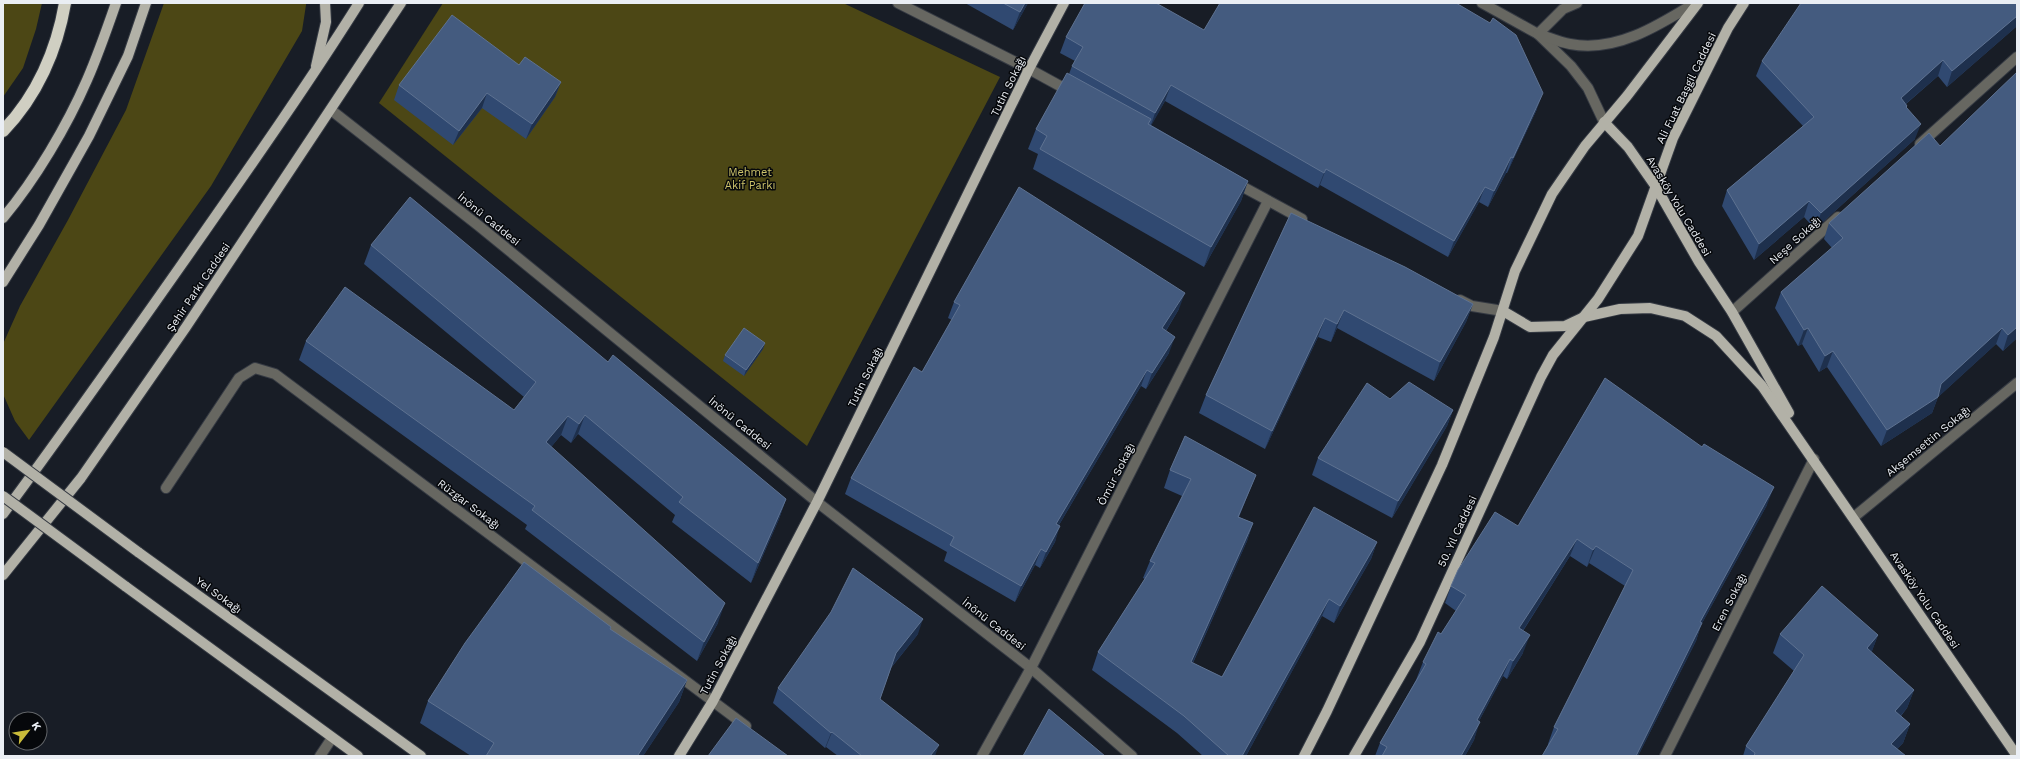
<svg xmlns="http://www.w3.org/2000/svg" width="2020" height="759" viewBox="0 0 2020 759" font-family="'Work Sans',sans-serif">
	<style>
		.green { fill: #4c4715 }
		.lines { fill: none; stroke-linecap: round; stroke-linejoin: round }
		.minor-casing { stroke: #353a43; stroke-width: 12 }
		.major-casing { stroke: #353a43; stroke-width: 12 }
		.highway-casing { stroke: #353a43; stroke-width: 14 }
		.minor { stroke: #676761; stroke-width: 10 }
		.major { stroke: #b2b1a7; stroke-width: 10 }
		.highway { stroke: #d0cfc2; stroke-width: 12 }
		.major-bridge-casing { stroke: #353a43; stroke-width: 12; stroke-linecap: butt }
		.major-bridge { stroke: #b2b1a7; stroke-width: 10 }
		.wall { fill: #304971 }
		.shaded-wall { fill: #1e304d }
		.building { fill: #445b7f; stroke: #5e7291 }
		.labels { text-anchor: middle; stroke-width: 3; stroke-linejoin: round; paint-order: stroke }
		.street-label { font-size: 11px; fill: #eaeef4; stroke: #06080b }
		.park-label { font-size: 11px; fill: #ccc26a; stroke: #06080b }
	</style>
	<rect width="100%" height="100%" fill="#181d26"/>
	<g class="green">
		<polygon points="3,3 42,3 36,29 23,68 3,97"/>
		<polygon points="164,3 306,3 306,5 302,31 211,186 29,440 15,421 3,394 3,344 20,306 68,220 126,110"/>
		<polygon points="443,3 843,3 1000,77 807,446 379,103"/>
	</g>
	<g class="lines">
		<g class="minor-casing">
			<g id="minor">
				<polyline points="898,3 1029,69 1071,92"/>
				<polyline points="1482,3 1538,34 1571,66 1588,88 1604,122"/>
				<path d="M1577 3 1563 9 1538 34C1548 37 1559 42 1570 44 1615 53 1658 26 1695 3"/>
				<polyline points="331,110 479,226 817,502 1031,668 1132,756"/>
				<polyline points="1920,144 2017,57"/>
				<polyline points="1234,182 1302,219"/>
				<polyline points="1460,300 1472,306 1503,311"/>
				<polyline points="1732,312 1838,217"/>
				<polyline points="166,488 239,378 255,368 275,374 746,726"/>
				<polyline points="1854,517 2017,383"/>
				<polyline points="320,756 332,738"/>
				<polyline points="982,756 1031,668 1268,201"/>
				<polyline points="1665,756 1814,459"/>
			</g>
		</g>
		<g class="major-casing">
			<g id="major">
				<polyline points="316,66 326,22 325,3"/>
				<polyline points="1604,122 1628,147 1656,187 1699,262 1732,312 1789,413"/>
				<path d="M3 218C35 180 67 126 87 80 98 55 107 29 116 3"/>
				<polyline points="3,282 39,225 89,136 128,56 146,3"/>
				<polyline points="1503,311 1530,327 1565,326 1584,317 1620,309 1650,308 1685,316 1716,336 1762,386 2017,756"/>
				<path d="M3 514C64 432 123 348 182 264 242 178 303 92 359 3"/>
				<polyline points="138,552 421,756"/>
				<polyline points="3,575 81,478 186,327 401,3"/>
				<polyline points="125,586 358,756"/>
				<polyline points="679,756 713,701 817,502 1029,69 1064,3"/>
				<polyline points="1304,756 1327,711 1442,465 1494,337 1515,271 1552,194 1585,146 1627,96 1698,3"/>
				<polyline points="1354,756 1420,642 1541,377 1553,355 1598,299 1638,236 1673,138 1728,28 1744,3"/>
			</g>
		</g>
		<g class="highway-casing">
			<path id="highway" d="M3 131C37 96 57 50 65 3"/>
		</g>
		<use href="#minor" class="minor"/>
		<use href="#major" class="major"/>
		<use href="#highway" class="highway"/>
		<g class="major-bridge-casing">
			<g id="major-bridge">
				<polyline points="3,452 138,552"/>
				<polyline points="3,496 125,586"/>
			</g>
		</g>
		<use href="#major-bridge" class="major-bridge"/>
	</g>
	<g class="wall">
		<polygon points="965,3 1028,3 1013,30"/>
		<polygon points="2017,3 2017,26 1947,87 1938,76 1906,104 1907,106 1907,108 1915,139 1815,229 1804,217 1754,260 1722,206 1727,190 1803,126 1756,76 1762,61"/>
		<polygon points="1204,30 1537,109 1507,173 1506,173 1488,207 1479,202 1448,257 1320,185 1318,188 1165,101 1151,125 1248,181 1241,201 1204,267 1033,169 1038,154 1028,149 1036,129 1069,74 1072,66 1075,61 1060,53 1066,37"/>
		<polygon points="519,65 561,82 555,97 526,139 482,108 453,145 394,100 399,85"/>
		<polygon points="1940,146 2017,338 2003,351 1996,344 1938,397 1932,413 1881,446 1827,367 1819,372 1802,344 1798,346 1775,308 1781,292 1832,248 1824,239 1829,223"/>
		<polygon points="1291,213 1473,304 1466,322 1434,381 1337,328 1331,342 1318,337 1265,449 1199,413 1206,395"/>
		<polygon points="371,245 608,362 786,499 779,519 751,583 672,522 675,515 578,434 571,443 561,435 551,447 718,623 697,661 525,529 527,525 299,360 306,341 514,410 524,397 364,264"/>
		<polygon points="954,302 1179,309 1166,331 1169,353 1146,389 1141,386 1059,525 1055,542 1040,568 1035,565 1015,602 944,561 947,552 845,494 851,478 922,372 952,320 948,318"/>
		<polygon points="765,343 763,349 744,376 723,361 725,355"/>
		<polygon points="1453,410 1447,426 1392,518 1312,475 1318,458"/>
		<polygon points="1170,470 1256,475 1249,492 1239,517 1253,523 1247,541 1193,663 1222,677 1377,542 1371,559 1334,623 1322,616 1246,756 1203,756 1177,733 1092,670 1098,652 1145,579 1143,578 1150,561 1182,496 1164,488"/>
		<polygon points="1767,505 1701,625 1696,641 1638,756 1542,756 1548,745 1548,744 1554,727 1625,586 1589,563 1587,567 1570,556 1523,631 1523,653 1507,679 1503,676 1479,721 1474,740 1465,756 1375,756 1380,743 1416,680 1423,662 1456,611 1445,603 1451,586 1518,526"/>
		<polygon points="611,627 610,630 687,680 679,702 643,756 471,756 420,723 428,701"/>
		<polygon points="918,634 891,668 880,699 935,756 838,756 826,747 825,748 773,703 778,688"/>
		<polygon points="1780,634 1878,635 1871,653 1914,690 1907,708 1901,716 1910,724 1903,743 1897,749 1906,756 1743,756 1746,746 1794,671 1773,653"/>
	</g>
	<g class="shaded-wall">
		<polygon points="1025,3 1028,3 1013,30 1020,12"/>
		<polygon points="2017,16 2017,26 1947,87 1952,71"/>
		<polygon points="1943,60 1938,76 1895,113 1901,98"/>
		<polygon points="561,82 555,97 526,139 532,124"/>
		<polygon points="1171,85 1165,101 1150,128 1155,113"/>
		<polygon points="487,93 482,108 453,145 459,131"/>
		<polygon points="1543,93 1537,109 1507,173 1513,158"/>
		<polygon points="1921,124 1915,139 1815,229 1821,213"/>
		<polygon points="1511,157 1506,173 1488,207 1494,191"/>
		<polygon points="1326,169 1320,185 1318,188 1324,173"/>
		<polygon points="1248,181 1241,201 1204,267 1211,247"/>
		<polygon points="1485,187 1479,202 1448,257 1454,241"/>
		<polygon points="1809,201 1804,217 1754,260 1759,244"/>
		<polygon points="1185,293 1179,309 1157,345 1162,328"/>
		<polygon points="1473,304 1466,322 1434,381 1440,362"/>
		<polygon points="1344,310 1337,328 1331,342 1337,324"/>
		<polygon points="1325,318 1318,337 1265,449 1272,431"/>
		<polygon points="2017,327 2017,338 2003,351 2008,335"/>
		<polygon points="1808,328 1802,344 1798,346 1804,330"/>
		<polygon points="2002,328 1996,344 1936,399 1938,397 1932,413 1881,446 1887,430 1941,384"/>
		<polygon points="1175,337 1169,353 1146,389 1152,373"/>
		<polygon points="765,343 763,349 744,376 746,370"/>
		<polygon points="1833,351 1827,367 1819,372 1825,356"/>
		<polygon points="1147,370 1141,386 1050,540 1056,524"/>
		<polygon points="1453,410 1447,426 1392,518 1398,501"/>
		<polygon points="585,415 578,434 571,443 579,424"/>
		<polygon points="568,416 561,435 539,462 546,442"/>
		<polygon points="1256,475 1249,492 1231,534 1238,517"/>
		<polygon points="1774,487 1767,505 1701,625 1696,641 1638,756 1636,756 1700,622"/>
		<polygon points="786,499 779,519 751,583 758,563"/>
		<polygon points="1253,523 1247,541 1185,680 1191,662"/>
		<polygon points="1060,526 1055,542 1040,568 1046,552"/>
		<polygon points="1577,539 1570,556 1513,646 1519,628"/>
		<polygon points="1377,542 1371,559 1334,623 1340,606"/>
		<polygon points="1596,546 1589,563 1587,567 1593,550"/>
		<polygon points="1041,549 1035,565 1015,602 1021,586"/>
		<polygon points="1329,599 1322,616 1246,756 1242,756"/>
		<polygon points="725,603 718,623 697,661 704,642"/>
		<polygon points="923,619 918,634 890,669 896,653"/>
		<polygon points="1530,635 1523,653 1507,679 1513,661"/>
		<polygon points="1878,635 1871,654 1867,648"/>
		<polygon points="1510,659 1503,676 1470,738 1477,720"/>
		<polygon points="687,680 679,702 643,756 637,756"/>
		<polygon points="1914,690 1907,708 1889,729 1895,711"/>
		<polygon points="1480,722 1474,740 1465,756 1461,756"/>
		<polygon points="1910,724 1903,743 1890,756 1891,744"/>
		<polygon points="832,732 826,747 825,748 831,733"/>
		<polygon points="939,745 935,756 930,756"/>
	</g>
	<g class="building">
		<polygon points="1003,3 1025,3 1020,12"/>
		<polygon points="1085,3 1156,3 1204,30 1220,3 1456,3 1490,23 1493,18 1516,35 1543,93 1513,158 1511,157 1494,191 1485,187 1454,241 1326,169 1324,173 1171,85 1155,113 1072,66 1083,47 1066,37"/>
		<polygon points="1801,3 2017,3 2017,16 1952,71 1943,60 1901,98 1907,106 1906,107 1921,124 1821,213 1809,201 1759,244 1727,190 1814,117 1762,61"/>
		<polygon points="452,15 519,65 525,57 561,82 532,124 487,93 459,131 399,85"/>
		<polygon points="2017,72 2017,327 2008,335 2002,328 1941,384 1938,397 1887,430 1833,351 1825,356 1808,328 1804,330 1781,292 1843,238 1829,223 1929,133 1940,146"/>
		<polygon points="1067,73 1151,119 1148,124 1248,181 1211,247 1040,149 1047,136 1036,129"/>
		<polygon points="1019,187 1185,293 1162,328 1175,337 1152,373 1147,370 1056,524 1060,526 1046,552 1041,549 1021,586 950,545 954,537 851,478 914,367 922,372 960,305 954,302"/>
		<polygon points="410,197 608,362 613,355 786,499 758,563 679,502 683,497 585,415 579,424 568,416 546,442 725,603 704,642 532,510 535,506 306,341 345,287 514,410 536,382 371,245"/>
		<polygon points="1291,213 1405,267 1473,304 1440,362 1344,310 1337,324 1325,318 1272,431 1206,395"/>
		<polygon points="744,328 765,343 746,370 725,355"/>
		<polygon points="1605,378 1702,447 1704,444 1774,487 1700,622 1702,623 1636,756 1542,756 1558,729 1554,727 1633,570 1596,546 1593,550 1577,539 1519,628 1530,635 1513,661 1510,659 1477,720 1480,722 1461,756 1382,756 1387,747 1380,743 1426,664 1423,662 1438,632 1441,634 1466,595 1451,586 1458,570 1495,512 1518,526"/>
		<polygon points="1409,382 1453,410 1398,501 1318,458 1367,383 1390,399"/>
		<polygon points="1185,436 1256,475 1238,517 1253,523 1191,662 1222,677 1314,507 1377,542 1340,606 1329,599 1242,756 1229,756 1184,716 1098,652 1155,563 1150,561 1191,479 1170,470"/>
		<polygon points="524,562 611,627 610,629 687,680 638,755 639,756 486,756 494,743 428,701 465,643"/>
		<polygon points="853,568 923,619 896,653 880,699 939,745 930,756 862,756 832,732 831,733 778,688 831,612"/>
		<polygon points="1822,586 1878,635 1867,648 1914,690 1895,711 1910,724 1891,744 1906,756 1754,756 1755,753 1746,746 1804,655 1780,634"/>
		<polygon points="1049,709 1105,756 1023,756"/>
		<polygon points="736,718 788,756 708,756"/>
	</g>
	<g class="labels">
		<g class="street-label">
			<text transform="translate(1008 86) rotate(-64)" y="4">Tutin Sokağı</text>
			<text transform="translate(1686 88) rotate(-64)" y="4">Ali Fuat Başgil Caddesi</text>
			<text transform="translate(1679 206) rotate(59)" y="4">Avasköy Yolu Caddesi</text>
			<text transform="translate(489 219) rotate(39)" y="4">İnönü Caddesi</text>
			<text transform="translate(1795 240) rotate(-42)" y="4">Neşe Sokağı</text>
			<text transform="translate(198 287) rotate(-56)" y="4">Şehir Parkı Caddesi</text>
			<text transform="translate(865 377) rotate(-64)" y="4">Tutin Sokağı</text>
			<text transform="translate(740 423) rotate(39)" y="4">İnönü Caddesi</text>
			<text transform="translate(1928 441) rotate(-39)" y="4">Akşemsettin Sokağı</text>
			<text transform="translate(1116 474) rotate(-63)" y="4">Ömür Sokağı</text>
			<text transform="translate(469 504) rotate(37)" y="4">Rüzgar Sokağı</text>
			<text transform="translate(1457 531) rotate(-65)" y="4">50. Yıl Caddesi</text>
			<text transform="translate(219 595) rotate(36)" y="4">Yel Sokağı</text>
			<text transform="translate(1925 600) rotate(56)" y="4">Avasköy Yolu Caddesi</text>
			<text transform="translate(1729 602) rotate(-63)" y="4">Eren Sokağı</text>
			<text transform="translate(994 624) rotate(38)" y="4">İnönü Caddesi</text>
			<text transform="translate(718 665) rotate(-62)" y="4">Tutin Sokağı</text>
		</g>
		<g class="park-label">
			<text x="750" y="176">Mehmet<tspan x="750" dy="13">Akif Parkı</tspan></text>
		</g>
	</g>
	<rect width="2020" height="759" fill="none" stroke="#eaeef4" stroke-width="8"/>
	<g transform="translate(28 731) rotate(59)"><circle r="19" fill="#06080b" stroke="#616468"/>
	<path d="M0-3L7 15L0 10L-7 15Z" fill="#c9bb3a"/>
	<text y="-6" font-size="11" font-weight="bold" text-anchor="middle" fill="#eaeef4">K</text>
	</g>
</svg>
